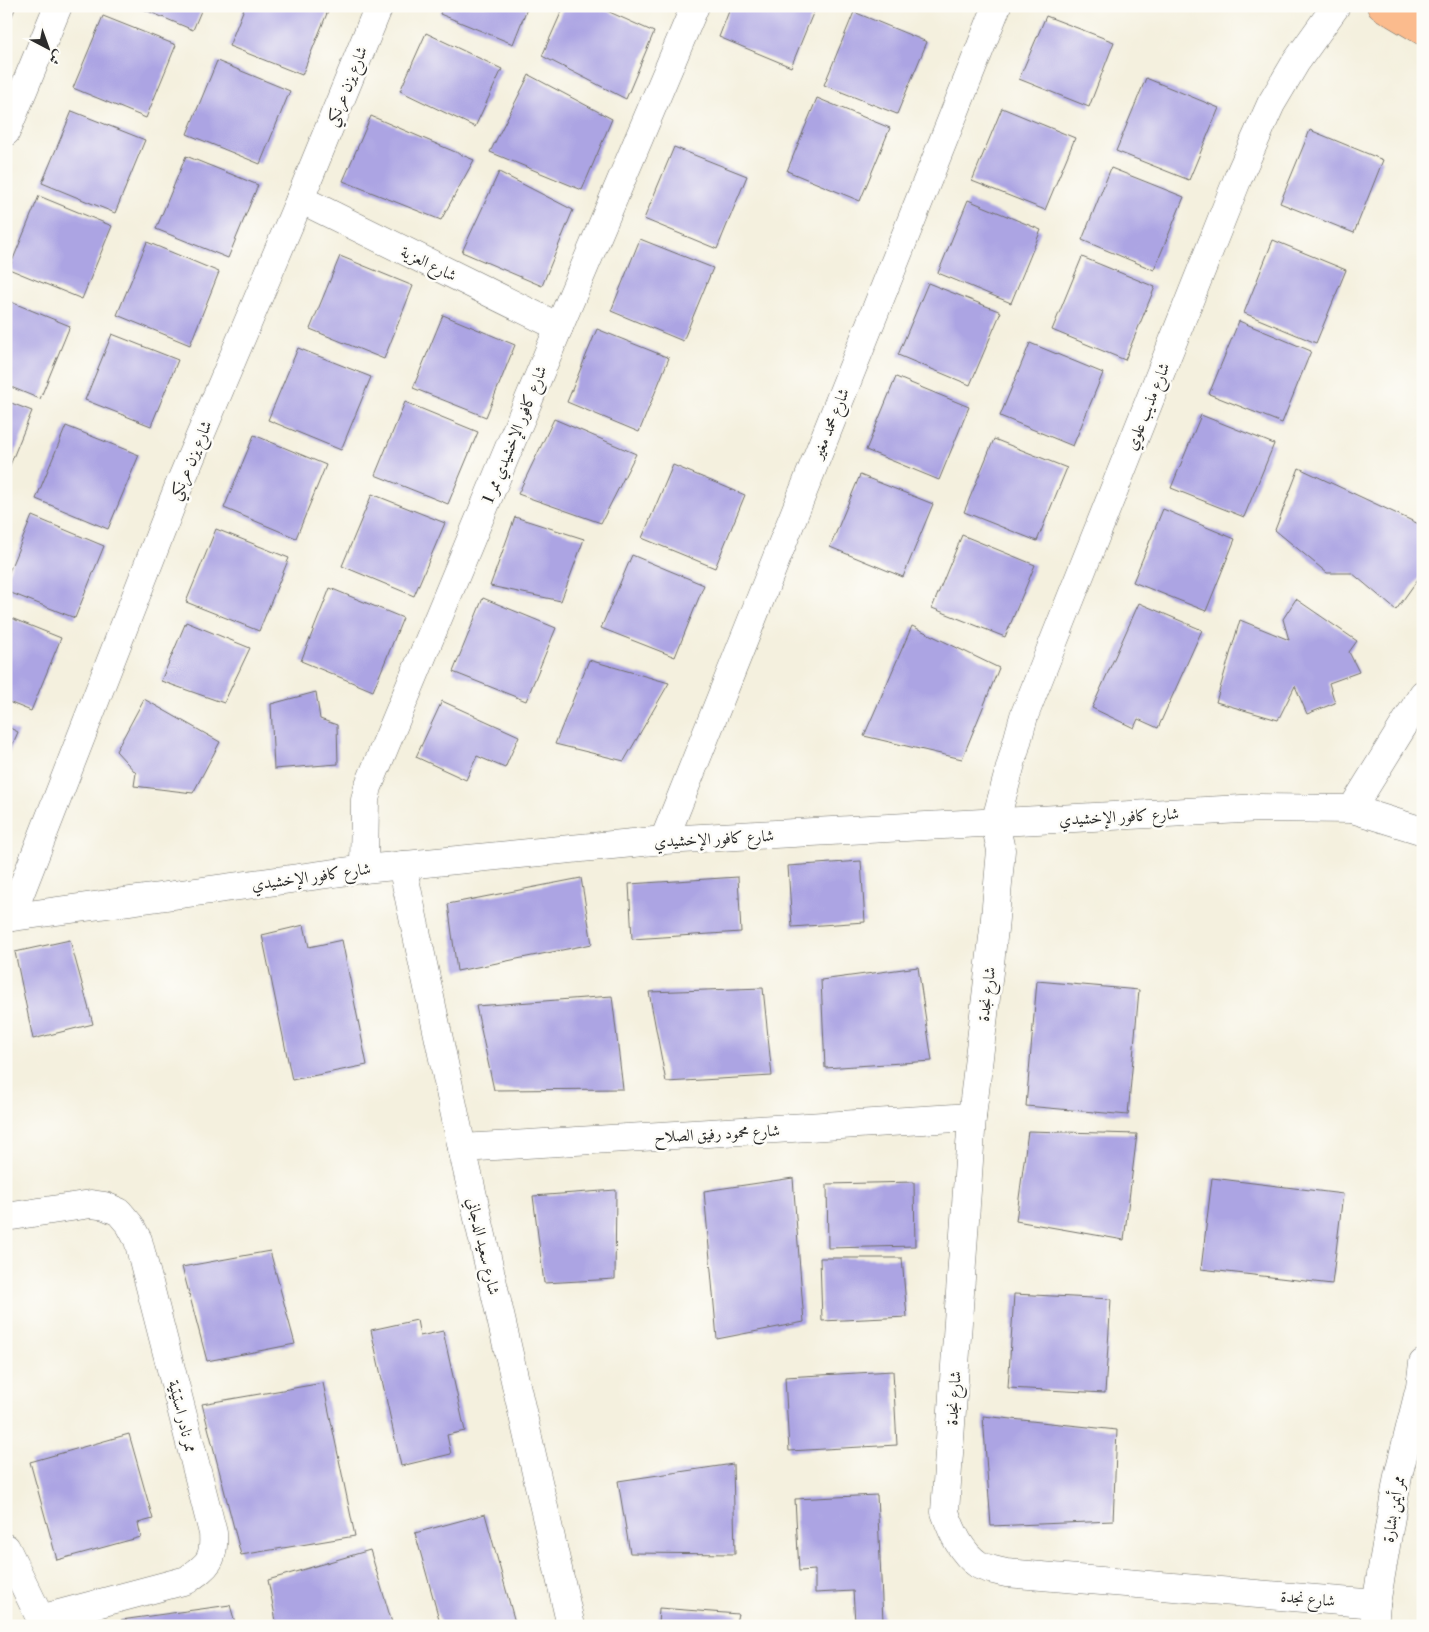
<svg xmlns="http://www.w3.org/2000/svg" width="1429" height="1632" viewBox="0 0 1429 1632" font-family="'Libre Bodoni',Amiri,serif">
	<style>
		.building { fill: #aca4e3 }
		.lines { fill: none; stroke-linecap: round; stroke-linejoin: round }
		.minor-casing { stroke: #71706a; stroke-width: 29 }
		.trunk-casing { stroke: #71706a; stroke-width: 29 }
		.minor { stroke: #fff; stroke-width: 28 }
		.trunk { stroke: #fbbb8d; stroke-width: 28 }
		.labels { text-anchor: middle; stroke-width: 5; stroke-linejoin: round; paint-order: stroke }
		.street-label { font-size: 16px; fill: #2b2b2b; stroke: #fdfcf7 }
	</style>
	<rect width="100%" height="100%" fill="#fdfcf7"/>
	<filter id="ink" filterUnits="userSpaceOnUse"><feTurbulence type="fractalNoise" baseFrequency=".02" numOctaves="2"/><feDisplacementMap in="SourceGraphic" scale="10" xChannelSelector="R" yChannelSelector="G"/><feConvolveMatrix kernelMatrix="1 2 1 2 8 2 1 2 1" color-interpolation-filters="sRGB"/></filter>
	<filter id="wash" filterUnits="userSpaceOnUse"><feTurbulence type="fractalNoise" baseFrequency=".0096" numOctaves="4" result="noise"/><feDisplacementMap in="SourceGraphic" scale="20" xChannelSelector="R" yChannelSelector="G"/><feGaussianBlur stdDeviation="1.12" result="paint"/><feColorMatrix in="noise" values="0 0 0 0 0 0 0 0 0 0 0 0 0 0 0 0 0 1.4 0 .05"/><feComposite in="paint" operator="in"/></filter>
	<g filter="url(#wash)">
		<rect width="100%" height="100%" fill="#f4f0de"/>
		<g id="blocks">
			<g class="building">
				<polygon points="6,6 16,6 6,31"/>
				<polygon points="136,6 203,6 193,30"/>
				<polygon points="245,6 330,6 302,75 229,46"/>
				<polygon points="443,6 528,6 513,44 440,14"/>
				<polygon points="564,6 596,6 654,32 626,99 542,56"/>
				<polygon points="731,6 816,6 791,67 719,37"/>
				<polygon points="854,12 927,42 897,114 824,85"/>
				<polygon points="103,16 176,45 146,118 73,88"/>
				<polygon points="1046,16 1114,42 1089,107 1019,79"/>
				<polygon points="426,33 502,69 475,127 400,91"/>
				<polygon points="217,61 290,91 260,164 187,134"/>
				<polygon points="529,75 612,119 582,190 490,152"/>
				<polygon points="1146,78 1219,108 1189,180 1116,151"/>
				<polygon points="817,98 890,128 860,201 787,171"/>
				<polygon points="1002,108 1075,138 1045,210 972,181"/>
				<polygon points="72,111 145,140 115,213 42,183"/>
				<polygon points="371,116 474,160 441,220 343,181"/>
				<polygon points="1310,130 1383,160 1354,233 1280,203"/>
				<polygon points="674,147 747,176 717,249 644,219"/>
				<polygon points="186,156 258,185 228,258 156,229"/>
				<polygon points="1111,168 1184,197 1154,270 1082,240"/>
				<polygon points="499,172 573,210 542,286 462,252"/>
				<polygon points="39,196 112,226 82,299 9,269"/>
				<polygon points="968,200 1041,230 1011,303 938,273"/>
				<polygon points="640,239 713,268 683,341 611,311"/>
				<polygon points="1273,240 1346,270 1316,343 1244,313"/>
				<polygon points="147,242 219,272 190,345 117,315"/>
				<polygon points="340,256 413,286 384,359 310,329"/>
				<polygon points="1082,257 1155,287 1125,360 1052,330"/>
				<polygon points="928,283 1001,312 970,385 898,355"/>
				<polygon points="6,300 70,326 40,399 6,385"/>
				<polygon points="443,315 515,345 486,417 413,388"/>
				<polygon points="1239,321 1311,351 1282,423 1209,394"/>
				<polygon points="597,329 669,358 639,432 567,402"/>
				<polygon points="112,334 178,360 151,426 85,400"/>
				<polygon points="1030,343 1103,373 1073,446 1000,416"/>
				<polygon points="298,348 371,377 341,450 268,420"/>
				<polygon points="896,377 969,407 939,480 866,450"/>
				<polygon points="6,401 32,411 6,475"/>
				<polygon points="405,402 478,432 448,504 375,475"/>
				<polygon points="1201,415 1274,444 1244,517 1171,488"/>
				<polygon points="554,419 636,454 601,523 518,494"/>
				<polygon points="66,426 139,455 108,529 36,499"/>
				<polygon points="254,435 326,465 296,538 224,508"/>
				<polygon points="994,439 1067,468 1037,541 964,512"/>
				<polygon points="673,465 745,495 715,568 642,538"/>
				<polygon points="1299,468 1423,526 1423,572 1396,610 1352,573 1327,573 1275,530"/>
				<polygon points="860,475 933,504 903,577 830,547"/>
				<polygon points="372,494 445,523 414,596 342,566"/>
				<polygon points="1163,509 1235,539 1206,611 1133,582"/>
				<polygon points="32,516 104,546 75,618 6,591 6,579"/>
				<polygon points="515,517 584,539 561,601 490,586"/>
				<polygon points="216,529 289,558 259,631 186,602"/>
				<polygon points="962,535 1035,565 1005,637 932,608"/>
				<polygon points="632,555 704,585 675,657 601,628"/>
				<polygon points="330,588 403,618 373,691 301,661"/>
				<polygon points="483,598 556,628 526,701 453,672"/>
				<polygon points="1296,599 1357,641 1349,652 1359,672 1329,683 1335,703 1307,714 1295,686 1278,720 1216,702 1240,620 1289,640 1283,619"/>
				<polygon points="1139,603 1202,630 1158,728 1138,719 1134,728 1092,708"/>
				<polygon points="6,616 61,638 31,711 6,701"/>
				<polygon points="186,622 250,648 224,703 161,681"/>
				<polygon points="912,626 999,668 962,759 864,736"/>
				<polygon points="589,660 669,683 624,761 555,744"/>
				<polygon points="316,692 320,719 337,725 338,764 274,769 271,704"/>
				<polygon points="144,699 220,742 193,793 134,786 136,773 116,751"/>
				<polygon points="442,701 519,736 505,768 477,756 466,780 416,757"/>
				<polygon points="6,726 18,732 6,760"/>
				<polygon points="861,861 865,922 792,927 788,866"/>
				<polygon points="738,877 741,932 632,939 629,884"/>
				<polygon points="581,878 592,944 457,971 448,904"/>
				<polygon points="304,925 309,947 342,940 367,1065 292,1080 262,935"/>
				<polygon points="70,940 93,1024 33,1039 15,952"/>
				<polygon points="918,967 932,1061 825,1068 821,980"/>
				<polygon points="1037,981 1139,990 1128,1115 1026,1106"/>
				<polygon points="763,988 772,1076 666,1082 649,992"/>
				<polygon points="612,996 623,1089 494,1090 476,1006"/>
				<polygon points="1028,1131 1137,1134 1124,1240 1016,1221"/>
				<polygon points="793,1178 804,1322 717,1339 704,1191"/>
				<polygon points="1212,1178 1343,1194 1332,1284 1201,1269"/>
				<polygon points="914,1182 915,1246 828,1248 827,1184"/>
				<polygon points="616,1190 615,1279 544,1283 533,1196"/>
				<polygon points="270,1251 295,1344 207,1361 182,1267"/>
				<polygon points="820,1258 902,1258 907,1317 822,1321"/>
				<polygon points="1014,1294 1111,1299 1105,1393 1008,1388"/>
				<polygon points="417,1320 420,1336 443,1331 465,1431 447,1435 451,1454 401,1466 371,1330"/>
				<polygon points="893,1371 897,1445 789,1451 785,1377"/>
				<polygon points="323,1383 355,1536 241,1555 202,1404"/>
				<polygon points="983,1416 1117,1430 1113,1521 991,1526"/>
				<polygon points="129,1434 153,1519 138,1523 141,1537 57,1560 30,1462"/>
				<polygon points="733,1464 735,1554 630,1553 618,1481"/>
				<polygon points="877,1495 883,1621 855,1622 853,1591 815,1593 815,1570 799,1571 795,1499"/>
				<polygon points="485,1514 516,1626 441,1626 415,1533"/>
				<polygon points="370,1550 393,1626 277,1626 268,1580"/>
				<polygon points="230,1605 236,1626 122,1626 121,1620"/>
				<polygon points="659,1608 738,1614 735,1626 658,1626"/>
			</g>
		</g>
	</g>
	<g filter="url(#ink)">
		<use href="#blocks" fill-opacity="0" stroke="#71706a" stroke-width="1"/>
		<g class="lines">
			<g class="minor-casing">
				<g id="minor">
					<path d="M1336 6 1296 62 1271 104 1238 178 1024 716 995 823 1001 850 994 929 972 1117 945 1512C952 1532 961 1553 979 1565 986 1569 998 1571 1006 1573L1376 1604"/>
					<polyline points="6,132 58,6"/>
					<polyline points="300,199 559,327"/>
					<polyline points="1352,809 1423,694"/>
					<polyline points="664,840 997,6"/>
					<polyline points="402,865 462,1148 571,1626"/>
					<polyline points="364,869 365,800 368,787 559,327 695,6"/>
					<polyline points="11,917 178,488 300,199 379,6"/>
					<polyline points="6,918 364,869 664,840 1260,808 1352,809 1423,831"/>
					<polyline points="462,1148 972,1117"/>
					<path d="M6 1217 91 1204 105 1206 119 1212 130 1225 138 1240 213 1533C215 1560 208 1565 187 1580L40 1619"/>
					<polyline points="6,1548 44,1626"/>
					<polyline points="1374,1626 1376,1604 1398,1476 1420,1387 1423,1363"/>
				</g>
			</g>
			<g class="trunk-casing">
				<polyline id="trunk" points="1381,6 1423,31"/>
			</g>
			<use href="#minor" class="minor"/>
			<use href="#trunk" class="trunk"/>
		</g>
	</g>
	<g class="labels">
		<g class="street-label">
			<text transform="translate(346 86) rotate(-68)" y="6">شارع يزن عرنكي</text>
			<text transform="translate(429 263) rotate(26)" y="6">شارع العزية</text>
			<text transform="translate(1147 406) rotate(-68)" y="6">شارع مذيب علوي</text>
			<text transform="translate(830 423) rotate(-68)" y="6">شارع محمد مغير</text>
			<text transform="translate(514 434) rotate(-68)" y="6">شارع كافور الإخشيدي ممر 1</text>
			<text transform="translate(190 460) rotate(-67)" y="6">شارع يزن عرنكي</text>
			<text transform="translate(1119 816) rotate(-3)" y="6">شارع كافور الإخشيدي</text>
			<text transform="translate(714 838) rotate(-3)" y="6">شارع كافور الإخشيدي</text>
			<text transform="translate(311 876) rotate(-8)" y="6">شارع كافور الإخشيدي</text>
			<text transform="translate(986 994) rotate(-83)" y="6">شارع نجدة</text>
			<text transform="translate(717 1133) rotate(-3)" y="6">شارع محمود رفيق الصلاح</text>
			<text transform="translate(484 1246) rotate(77)" y="6">شارع سعيد الدجاني</text>
			<text transform="translate(953 1398) rotate(-86)" y="6">شارع نجدة</text>
			<text transform="translate(183 1416) rotate(76)" y="6">ممر نادر استيتية</text>
			<text transform="translate(1393 1509) rotate(-80)" y="6">ممر أيمن بشارة</text>
			<text transform="translate(1308 1598) rotate(5)" y="6">شارع نجدة</text>
		</g>
	</g>
	<rect width="1429" height="1632" fill="none" stroke="#fdfcf7" stroke-width="25"/>
	<g transform="translate(48 48) rotate(139)" stroke="#fdfcf7" stroke-width="4" paint-order="stroke">
	<path d="M0-4L9 19L0 12L-9 19Z" fill="#2b2b2b"/>
	<text y="-8" font-size="14" font-weight="bold" text-anchor="middle" fill="#2b2b2b">ش</text>
	</g>
</svg>
